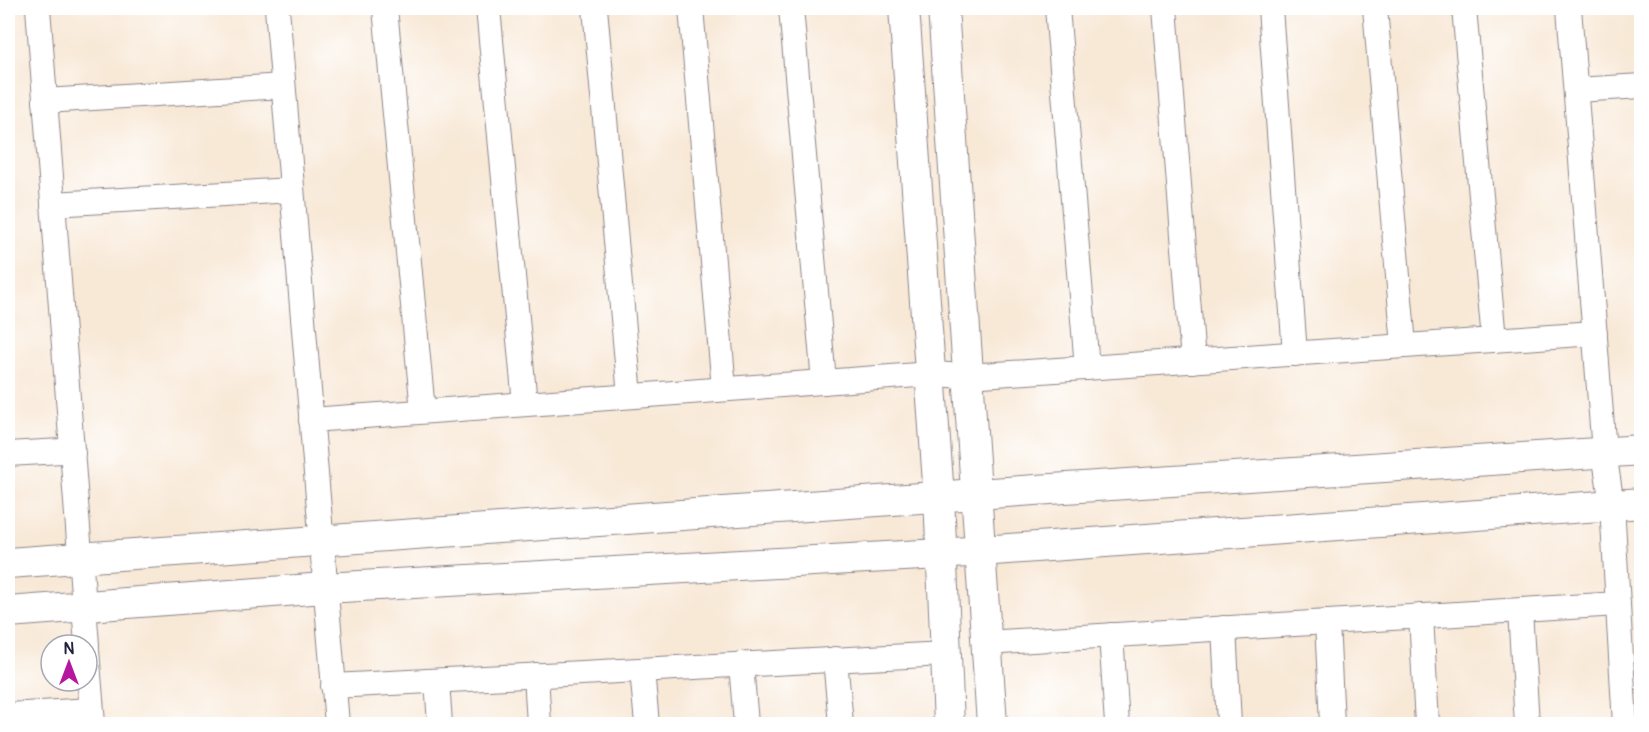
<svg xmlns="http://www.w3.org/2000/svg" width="1649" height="732" viewBox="0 0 1649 732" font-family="Pangolin,sans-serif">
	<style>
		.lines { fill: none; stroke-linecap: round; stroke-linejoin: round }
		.minor-casing { stroke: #8d8588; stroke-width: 26 }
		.tertiary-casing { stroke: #8d8588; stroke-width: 32 }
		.minor { stroke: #fff; stroke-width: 24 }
		.tertiary { stroke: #fff; stroke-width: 30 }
	</style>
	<rect width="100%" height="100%" fill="#fff"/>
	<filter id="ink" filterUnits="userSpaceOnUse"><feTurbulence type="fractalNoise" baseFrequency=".0167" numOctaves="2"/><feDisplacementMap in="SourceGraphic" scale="12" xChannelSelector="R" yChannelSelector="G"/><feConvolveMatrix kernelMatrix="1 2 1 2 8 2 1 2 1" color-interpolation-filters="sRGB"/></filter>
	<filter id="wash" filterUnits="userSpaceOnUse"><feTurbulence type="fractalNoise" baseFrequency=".008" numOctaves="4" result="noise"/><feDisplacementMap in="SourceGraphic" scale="24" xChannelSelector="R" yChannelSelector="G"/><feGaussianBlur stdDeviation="1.35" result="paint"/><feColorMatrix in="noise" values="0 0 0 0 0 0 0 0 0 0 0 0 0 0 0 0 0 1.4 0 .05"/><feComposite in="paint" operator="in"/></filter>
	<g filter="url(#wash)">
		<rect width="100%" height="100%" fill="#f8e8d6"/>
	</g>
	<g filter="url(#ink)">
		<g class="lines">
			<g class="minor-casing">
				<g id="minor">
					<polyline points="38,8 87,645"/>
					<polyline points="277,8 337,724"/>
					<polyline points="385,8 423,411"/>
					<polyline points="488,8 525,404"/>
					<polyline points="595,8 630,396"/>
					<polyline points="691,8 724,389"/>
					<polyline points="791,8 824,382"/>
					<polyline points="1057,8 1087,368"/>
					<polyline points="1165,8 1193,361"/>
					<polyline points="1270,8 1295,354"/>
					<polyline points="1375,8 1404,346"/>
					<polyline points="1464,8 1494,340"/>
					<polyline points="1569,8 1604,452 1612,505 1625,724"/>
					<polyline points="1576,90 1642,86"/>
					<polyline points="45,101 283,86"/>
					<polyline points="53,204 292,190"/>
					<polyline points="311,420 931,374 968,376 1595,333"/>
					<polyline points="8,454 62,451 73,453"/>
					<polyline points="1520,611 1527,724"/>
					<polyline points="1421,616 1427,724"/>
					<polyline points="1327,622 1332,724"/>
					<polyline points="1224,628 1229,724"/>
					<polyline points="1111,635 1117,724"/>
					<polyline points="986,643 1618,604"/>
					<polyline points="87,650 93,724"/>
					<polyline points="835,659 841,724"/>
					<polyline points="741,664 746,724"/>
					<polyline points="642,670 647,724"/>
					<polyline points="536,675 539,724"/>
					<polyline points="437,681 440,724"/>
					<polyline points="333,686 945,654"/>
					<polyline points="8,715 91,710"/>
				</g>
			</g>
			<g class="tertiary-casing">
				<g id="tertiary">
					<polyline points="904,8 939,497 949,724"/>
					<polyline points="943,8 992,724"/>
					<polyline points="8,563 976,494 1642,450"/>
					<polyline points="8,612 324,588 940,554 1642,503"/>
				</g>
			</g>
			<use href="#minor" class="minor"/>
			<use href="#tertiary" class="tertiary"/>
		</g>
	</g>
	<rect width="1649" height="732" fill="none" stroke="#fff" stroke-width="30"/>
	<g transform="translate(69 663)"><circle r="28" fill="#ffffff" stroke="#a7a7b1" stroke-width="1.5"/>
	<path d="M0-4.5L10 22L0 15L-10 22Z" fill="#b5179e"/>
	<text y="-9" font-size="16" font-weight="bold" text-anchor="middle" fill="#22223b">N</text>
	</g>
</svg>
